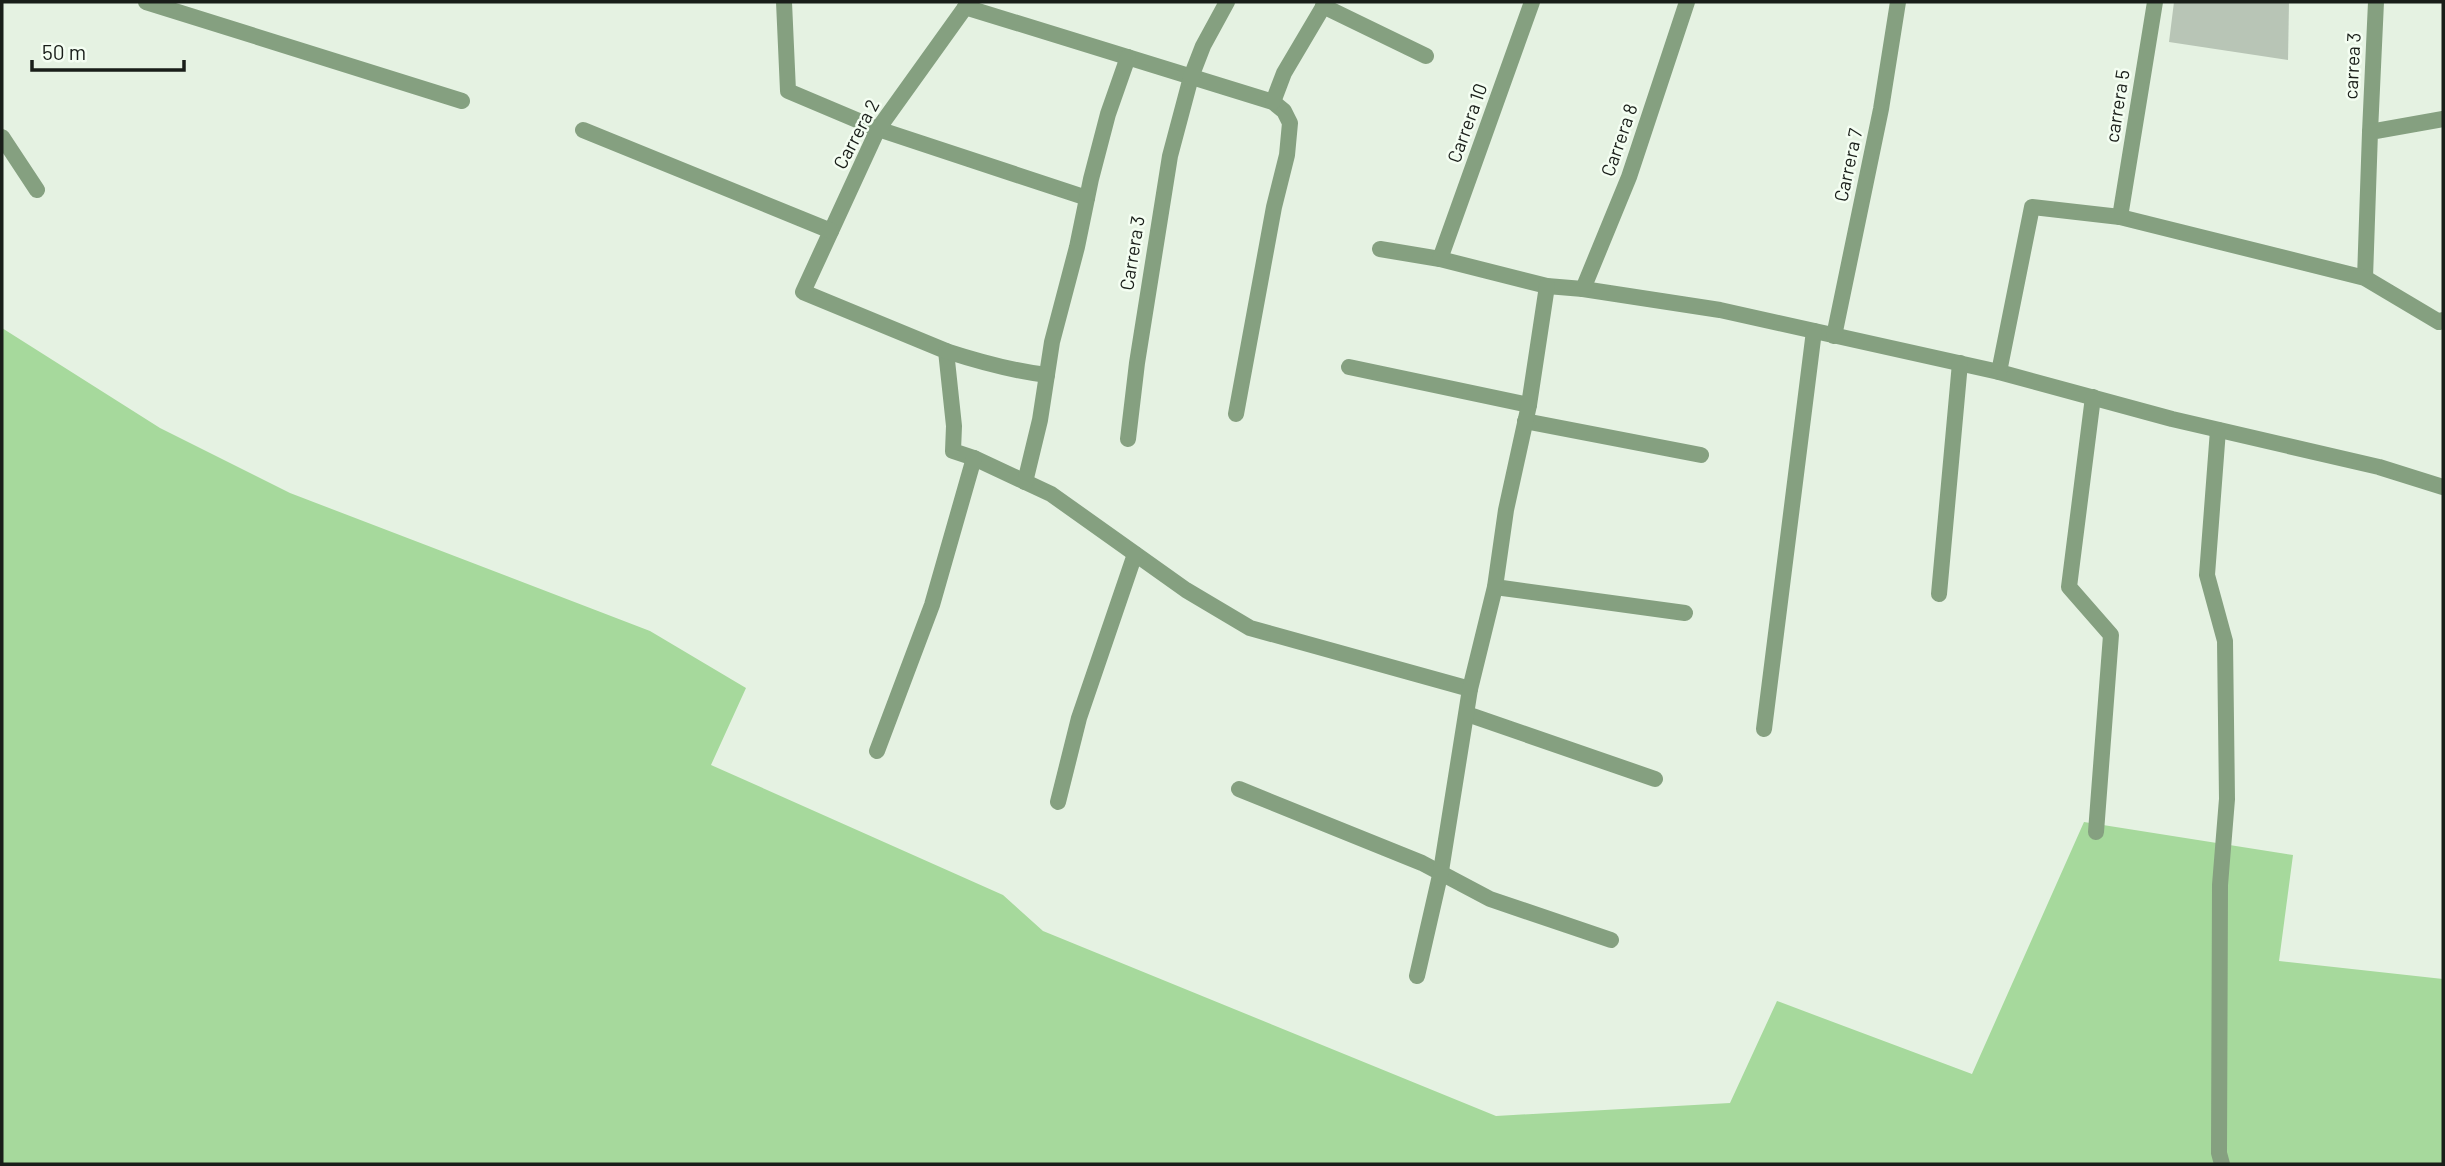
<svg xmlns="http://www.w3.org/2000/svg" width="2445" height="1166" viewBox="0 0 2445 1166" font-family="Barlow,sans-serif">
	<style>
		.green { fill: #a6d99c }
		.building { fill: #b8c5b6 }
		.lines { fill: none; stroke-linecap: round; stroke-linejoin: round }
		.street { stroke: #85a080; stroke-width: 16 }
		.labels { text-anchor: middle; stroke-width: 5; stroke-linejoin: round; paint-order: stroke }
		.street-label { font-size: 19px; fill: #191e19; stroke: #f4fef2 }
	</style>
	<rect width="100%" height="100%" fill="#e5f2e2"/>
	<polygon class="green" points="2,328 160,428 290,493 650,631 746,688 711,765 1003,895 1043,931 1496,1116 1730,1103 1777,1001 1972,1074 2084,822 2293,855 2279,961 2443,979 2443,1164 2,1164"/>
	<polygon class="building" points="2174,2 2289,2 2288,60 2169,42"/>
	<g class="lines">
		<g class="street">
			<polyline points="146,2 462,101"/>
			<polyline points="784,2 788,91 878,129 1087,198"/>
			<polyline points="969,2 878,129 803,292 946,351 954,426 953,451 974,458 1051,494 1186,590 1250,628 1470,689"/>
			<polyline points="1323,6 1426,56"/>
			<polyline points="965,7 1273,102 1284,111 1290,123 1287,155 1274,207 1236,414"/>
			<polyline points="1273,102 1284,73 1326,2"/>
			<polyline points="583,130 831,231"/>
			<polyline points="2370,132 2376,2"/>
			<polyline points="2,137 37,190"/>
			<polyline points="2120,217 2155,2"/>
			<polyline points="1380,249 1440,259 1547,286 1583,289 1720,310 1999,372 2172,419 2379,467 2443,487"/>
			<polyline points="1440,259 1532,2"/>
			<polyline points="2365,278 2370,132 2443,119"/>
			<polyline points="1583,289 1629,177 1687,2"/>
			<polyline points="1834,336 1881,109 1898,2"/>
			<path d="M946 351C980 362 1012 371 1047 375"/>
			<polyline points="1349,367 1529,405"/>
			<polyline points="1999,372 2032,207 2120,217 2365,278 2439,322 2443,320"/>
			<polyline points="2093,397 2069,587 2111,635 2096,832"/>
			<polyline points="1525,421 1701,455"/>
			<polyline points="2218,430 2207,575 2225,641 2227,799 2220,885 2219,1153 2222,1164"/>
			<polyline points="1128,439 1137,363 1170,156 1191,77 1203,46 1227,2"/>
			<polyline points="1025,482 1040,420 1052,342 1077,247 1091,179 1108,114 1128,57"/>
			<polyline points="1495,587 1685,613"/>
			<polyline points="1939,594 1960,363"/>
			<polyline points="1467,714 1655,779"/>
			<polyline points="1764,729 1814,331"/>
			<polyline points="877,751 932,605 974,458"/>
			<polyline points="1239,789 1422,863 1490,899 1611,940"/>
			<polyline points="1058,802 1079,718 1135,554"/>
			<polyline points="1417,976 1441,871 1470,689 1495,587 1506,510 1529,405 1547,286"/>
		</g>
	</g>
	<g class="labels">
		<g class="street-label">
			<text transform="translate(2352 66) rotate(-87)" y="7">carrea 3</text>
			<text transform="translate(2117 106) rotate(-81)" y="7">carrera 5</text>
			<text transform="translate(1467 123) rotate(-70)" y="7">Carrera 10</text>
			<text transform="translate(856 134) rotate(-62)" y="7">Carrera 2</text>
			<text transform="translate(1619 140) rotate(-71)" y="7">Carrera 8</text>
			<text transform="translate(1848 165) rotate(-78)" y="7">Carrera 7</text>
			<text transform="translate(1132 253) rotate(-81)" y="7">Carrera 3</text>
		</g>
	</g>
	<rect width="2445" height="1166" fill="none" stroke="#191e19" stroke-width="7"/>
	<path d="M32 60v10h152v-10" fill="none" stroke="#191e19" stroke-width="3.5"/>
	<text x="42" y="60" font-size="21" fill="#191e19" stroke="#f4fef2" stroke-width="5" paint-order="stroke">50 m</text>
</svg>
